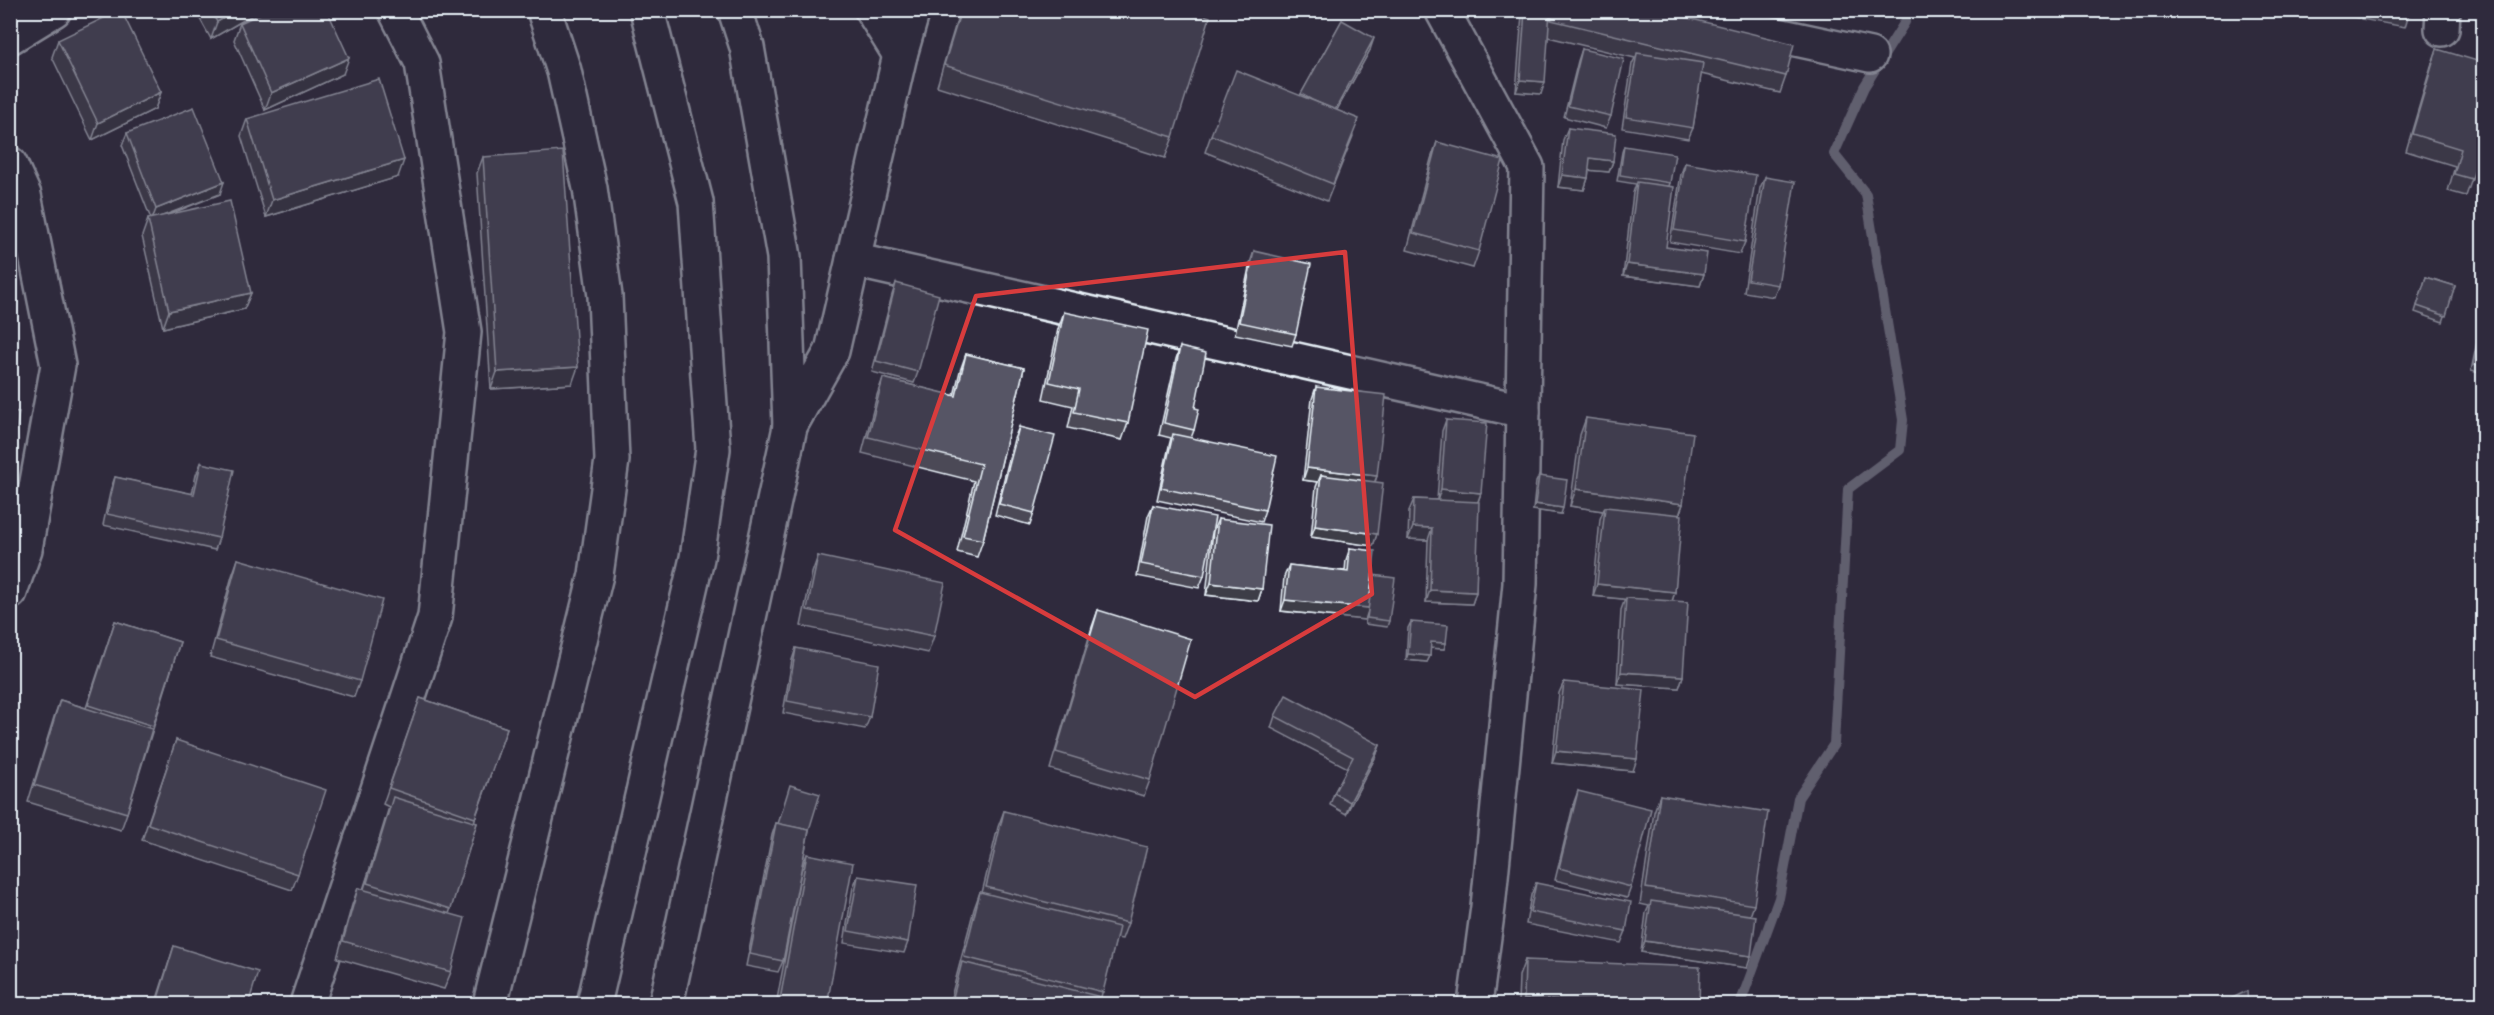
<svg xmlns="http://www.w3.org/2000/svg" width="2494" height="1015" viewBox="0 0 2494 1015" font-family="Pangolin,sans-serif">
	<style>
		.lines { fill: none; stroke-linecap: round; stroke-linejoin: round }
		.stream { stroke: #9c9fab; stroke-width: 10 }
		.minor-casing { stroke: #e8f1f8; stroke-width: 38 }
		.minor { stroke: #2f2a3d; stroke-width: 33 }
		.wall { fill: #4b4957; stroke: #e8f1f8; stroke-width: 1.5 }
		.shaded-wall { fill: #3d3c47; stroke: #e8f1f8; stroke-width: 1.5 }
		.building { fill: #575565; stroke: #e8f1f8; stroke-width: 1.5 }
		.marked { fill: none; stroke: #d83c3d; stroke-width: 4.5; stroke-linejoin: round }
	</style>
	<rect width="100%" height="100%" fill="#2f2a3d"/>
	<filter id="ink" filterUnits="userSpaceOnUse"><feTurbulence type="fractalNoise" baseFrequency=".0167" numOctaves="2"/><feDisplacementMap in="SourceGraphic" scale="12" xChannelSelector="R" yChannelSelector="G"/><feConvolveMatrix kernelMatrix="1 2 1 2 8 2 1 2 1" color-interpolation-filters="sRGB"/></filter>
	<g filter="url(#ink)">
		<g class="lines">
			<polyline class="stream" points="1740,1004 1779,898 1798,798 1834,744 1848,489 1900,450 1903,420 1866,194 1834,154 1864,87 1905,22 1908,10"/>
			<g class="minor-casing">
				<g id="minor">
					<polyline points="872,10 900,55"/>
					<polyline points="1442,10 1527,167 1520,584 1488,907 1475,1004"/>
					<polyline points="1662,10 1870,55"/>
					<polyline points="2442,29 2443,10"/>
					<polyline points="10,37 54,10"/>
					<polyline points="10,164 24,195 58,365 25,549 10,592"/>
					<polyline points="853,260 1523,411"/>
					<polyline points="790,426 832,351 900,55 913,10"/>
					<polyline points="307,1004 435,617 464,332 422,63 395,10"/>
					<polyline points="490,1004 596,575 612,460 605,296 590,188 564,71 544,10"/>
					<polyline points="594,1004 697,558 713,449 696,202 647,10"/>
					<polyline points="666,1004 790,427 784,257 747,47 735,10"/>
				</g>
			</g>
			<use href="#minor" class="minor"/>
		</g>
		<g class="wall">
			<polygon points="195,10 261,10 211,39"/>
			<polygon points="960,10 1189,10 1173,137 1165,158 937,86"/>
			<polygon points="1523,10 1550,10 1550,19 1551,10 1655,10 1786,76 1780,93 1701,74 1693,128 1688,139 1622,128 1632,64 1635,58 1548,37 1541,94 1516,92 1522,14"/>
			<polygon points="2314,10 2361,10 2358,18"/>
			<polygon points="2363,10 2410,10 2405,27 2361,19"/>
			<polygon points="1342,20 1370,50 1337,110 1353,136 1327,201 1205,152 1211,135 1300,96"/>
			<polygon points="240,23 343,74 265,110 234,40"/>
			<polygon points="58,40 161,92 155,109 92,140 52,57"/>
			<polygon points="1582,49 1611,116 1606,128 1564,117 1578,61"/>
			<polygon points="2437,49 2472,179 2466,196 2448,191 2455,166 2406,151 2431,66"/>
			<polygon points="247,119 398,177 266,217 241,136"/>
			<polygon points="1568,128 1613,161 1609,172 1589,170 1588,178 1584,190 1558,187 1563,140"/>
			<polygon points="127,133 220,194 165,216 251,293 244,309 163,328 142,236 148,219 151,219 122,145"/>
			<polygon points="1437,142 1479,251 1473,268 1407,250 1431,159"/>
			<polygon points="1624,146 1670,183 1669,186 1666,247 1704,274 1700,286 1623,276 1633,193 1636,184 1617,181 1622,152"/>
			<polygon points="483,157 572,384 491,389 477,173"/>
			<polygon points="1685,163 1745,242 1740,254 1670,242 1681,174"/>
			<polygon points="1765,177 1778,285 1774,297 1744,292 1760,188"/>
			<polygon points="1254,251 1296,334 1292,346 1235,334 1250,263"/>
			<polygon points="2426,277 2455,286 2443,322 2415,312"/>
			<polygon points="896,283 918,372 914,383 872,372 892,295"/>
			<polygon points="1064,312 1128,423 1122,440 1068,428 1073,406 1043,399 1058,329"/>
			<polygon points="2480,331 2484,332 2484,374 2471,371 2478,337"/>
			<polygon points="1180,347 1195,408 1194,430 1191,438 1265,510 1261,522 1157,500 1169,446 1171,438 1159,435 1176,359"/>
			<polygon points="966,354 1024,368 983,540 977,557 957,552 974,481 862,453 877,395 883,378 954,396 960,371"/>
			<polygon points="1316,387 1377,476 1375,482 1377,534 1373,546 1311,537 1316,487 1318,482 1303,480 1312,399"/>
			<polygon points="1586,418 1683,504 1679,515 1675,592 1672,601 1683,676 1679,688 1617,684 1621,610 1625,599 1593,596 1600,519 1603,511 1570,506 1580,435"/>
			<polygon points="1446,420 1481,493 1478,502 1476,592 1472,604 1426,602 1428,540 1408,539 1409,511 1414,499 1437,500 1442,431"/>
			<polygon points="1019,427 1034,513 1030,525 995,515 1014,439"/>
			<polygon points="201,463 219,538 215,550 103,525 111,488 115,477 192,494 196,475"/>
			<polygon points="1539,476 1561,514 1533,510 1536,482"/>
			<polygon points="1153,505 1204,576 1199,588 1137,576 1148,516"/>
			<polygon points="1218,519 1262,589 1258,601 1206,595 1213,531"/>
			<polygon points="1350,548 1372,578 1389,621 1387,627 1365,624 1366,618 1365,620 1281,611 1284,577 1289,565 1345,571 1346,560"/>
			<polygon points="818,556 934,636 928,653 801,626 812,573"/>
			<polygon points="238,559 360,681 354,697 210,657 232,576"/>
			<polygon points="1098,610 1150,780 1144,796 1050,769 1092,627"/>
			<polygon points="115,621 180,642 127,813 121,830 28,802 54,717 60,700 86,708"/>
			<polygon points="1411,622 1446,643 1444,649 1430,648 1430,656 1427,662 1406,660 1408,628"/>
			<polygon points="796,648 870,717 865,729 783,713 792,660"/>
			<polygon points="1564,682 1633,771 1552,763 1559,693"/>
			<polygon points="420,698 507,728 474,822 477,823 449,914 451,972 444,989 337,958 352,905 358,888 364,889 389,807 383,804"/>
			<polygon points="1275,716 1380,745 1376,756 1346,814 1330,805 1334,793 1348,768 1271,728"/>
			<polygon points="176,740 298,874 292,890 142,840"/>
			<polygon points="1578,791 1631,887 1627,898 1555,880 1574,802"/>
			<polygon points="1660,795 1754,905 1750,916 1747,968 1641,952 1646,913 1649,906 1640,904 1654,812"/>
			<polygon points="1004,811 1128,923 1122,939 1116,938 1099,1005 949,1005 974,909 980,892 982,893 998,827"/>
			<polygon points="776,823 809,830 783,961 778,972 746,966 772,835"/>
			<polygon points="807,854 827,1005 776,1005 801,871"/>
			<polygon points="858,876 908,942 904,953 844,943 853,887"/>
			<polygon points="1536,883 1626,931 1621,943 1526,924 1531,895"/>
			<polygon points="174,946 248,1005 155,1005"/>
			<polygon points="1525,960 1699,1005 1513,1005 1514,1003 1518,1003 1519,976"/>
		</g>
		<g class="shaded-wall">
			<polygon points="238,10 261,10 211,39 217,22"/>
			<polygon points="1374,38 1370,50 1329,124 1333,113"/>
			<polygon points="349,58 343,74 265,110 271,93"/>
			<polygon points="1520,80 1545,82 1541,94 1516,92"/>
			<polygon points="161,92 155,109 92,140 98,123"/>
			<polygon points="1590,158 1613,161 1609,172 1586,170"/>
			<polygon points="404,160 398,177 266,217 272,200"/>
			<polygon points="1562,175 1588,178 1584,190 1558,187"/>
			<polygon points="224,182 220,194 152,220 156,209"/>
			<polygon points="1627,264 1704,274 1700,286 1623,276"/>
			<polygon points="251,293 244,309 163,328 169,311"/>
			<polygon points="578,367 572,384 491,389 497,372"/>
			<polygon points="1307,468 1377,476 1372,488 1321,475 1318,482 1303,480"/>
			<polygon points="1441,489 1481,493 1477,504 1437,501"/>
			<polygon points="1576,489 1683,504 1677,521 1605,507 1603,511 1570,506"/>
			<polygon points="1535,504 1563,508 1561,514 1533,510"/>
			<polygon points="1315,526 1377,534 1373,546 1311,537"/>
			<polygon points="1413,527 1432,528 1428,540 1408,539"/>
			<polygon points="1211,583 1262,589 1258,601 1206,595"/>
			<polygon points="1597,584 1675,592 1671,604 1593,596"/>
			<polygon points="1430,590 1476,592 1472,604 1426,602"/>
			<polygon points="1285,600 1369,608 1365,620 1281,611"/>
			<polygon points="1431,642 1446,643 1444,649 1428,648"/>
			<polygon points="1408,654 1430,656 1427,662 1406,660"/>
			<polygon points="1621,672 1683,676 1679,688 1617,684"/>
			<polygon points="1380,745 1376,756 1346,814 1350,802"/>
			<polygon points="1556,751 1637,759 1633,771 1552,763"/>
			<polygon points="1645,941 1751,956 1747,968 1641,952"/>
			<polygon points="1524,999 1669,1005 1522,1005"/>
		</g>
		<g class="building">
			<polygon points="120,10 121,10 161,92 98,123 58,40"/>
			<polygon points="210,10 238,10 217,22"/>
			<polygon points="268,10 327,10 349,58 271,93 240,23"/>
			<polygon points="961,10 1189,10 1210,17 1173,137 944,65"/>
			<polygon points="1525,10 1550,10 1545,82 1520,80"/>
			<polygon points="1554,10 1655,10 1794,44 1786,76 1551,20"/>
			<polygon points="2384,10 2410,10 2410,15"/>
			<polygon points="1342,20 1374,38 1335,110 1312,100 1301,94"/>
			<polygon points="1582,49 1624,59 1611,116 1568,106"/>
			<polygon points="2437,49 2484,63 2484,140 2472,179 2454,174 2461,149 2412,134"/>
			<polygon points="1637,53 1703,63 1693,128 1626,117"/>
			<polygon points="1236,70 1359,119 1333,184 1211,135"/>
			<polygon points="379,79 404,160 272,200 247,119"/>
			<polygon points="194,107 224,182 156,209 127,133"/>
			<polygon points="1568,128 1616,134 1613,161 1590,158 1588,178 1562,175"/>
			<polygon points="1437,142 1503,160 1479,251 1413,233"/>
			<polygon points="1624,146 1675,154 1670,183 1620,175"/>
			<polygon points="563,151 578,367 497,372 483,157"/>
			<polygon points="1685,163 1756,175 1745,242 1674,230"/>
			<polygon points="1765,177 1795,182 1778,285 1748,280"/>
			<polygon points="1637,182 1674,187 1666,247 1707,253 1704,274 1627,264"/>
			<polygon points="230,201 251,293 169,311 148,219"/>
			<polygon points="1254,251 1311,264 1296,334 1239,322"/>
			<polygon points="2426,277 2455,286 2446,316 2417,306"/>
			<polygon points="896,283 939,295 918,372 876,361"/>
			<polygon points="1064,312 1148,330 1128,423 1074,412 1079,389 1049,382"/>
			<polygon points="2480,331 2484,332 2484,367 2473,365"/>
			<polygon points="1180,347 1206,353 1195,408 1199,409 1194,430 1164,423"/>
			<polygon points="966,354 1024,368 983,540 963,536 981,464 868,437 883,378 956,396"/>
			<polygon points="1316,387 1386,395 1377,476 1307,468"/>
			<polygon points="10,411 19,412 10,475"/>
			<polygon points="1586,418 1693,433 1683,504 1576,489"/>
			<polygon points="1446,420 1487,423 1481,493 1441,489"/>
			<polygon points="1019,427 1055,436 1034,513 999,504"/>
			<polygon points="1173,434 1277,456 1265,510 1161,488"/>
			<polygon points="201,463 234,470 219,538 107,514 115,477 194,494"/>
			<polygon points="1321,475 1383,483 1377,534 1315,526"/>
			<polygon points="1539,476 1567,480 1563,508 1535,504"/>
			<polygon points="1414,499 1479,502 1476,592 1430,590 1432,528 1413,527"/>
			<polygon points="1153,505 1215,517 1204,576 1141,564"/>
			<polygon points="1605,507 1682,515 1675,592 1597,584"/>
			<polygon points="1218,519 1269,525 1262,589 1211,583"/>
			<polygon points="1350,548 1375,551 1369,608 1285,600 1289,565 1348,572"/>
			<polygon points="818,556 945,583 934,636 807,610"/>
			<polygon points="238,559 382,600 360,681 216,640"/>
			<polygon points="1373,575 1395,578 1389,621 1367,618"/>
			<polygon points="1626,598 1688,602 1683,676 1621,672"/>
			<polygon points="1098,610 1191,639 1150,780 1056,752"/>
			<polygon points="115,621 180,642 153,726 88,705"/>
			<polygon points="1411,622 1448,625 1446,643 1431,642 1430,656 1408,654"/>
			<polygon points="796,648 879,664 870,717 787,701"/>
			<polygon points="1564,682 1644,690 1637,759 1556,751"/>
			<polygon points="1286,695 1380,745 1350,802 1334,793 1353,757 1275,716"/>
			<polygon points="420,698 507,728 475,818 389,788"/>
			<polygon points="60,700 152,729 127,813 34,785"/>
			<polygon points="176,740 326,790 298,874 148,824"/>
			<polygon points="790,785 820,794 809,830 778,824"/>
			<polygon points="1578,791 1651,809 1631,887 1559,868"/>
			<polygon points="1660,795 1768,812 1754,905 1646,888"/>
			<polygon points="393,797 477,823 451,909 367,883"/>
			<polygon points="1004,811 1147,847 1128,923 986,887"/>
			<polygon points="776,823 809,830 783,961 750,954"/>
			<polygon points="807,854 853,863 827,1005 779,1005"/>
			<polygon points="858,876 917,885 908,942 848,931"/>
			<polygon points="1536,883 1631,902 1626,931 1530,912"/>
			<polygon points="358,888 465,918 451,972 343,941"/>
			<polygon points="980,892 1119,927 1103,992 964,957"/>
			<polygon points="1651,901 1756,916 1751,956 1645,941"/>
			<polygon points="174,946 258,972 248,1005 156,1005"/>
			<polygon points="1525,960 1700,967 1699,1005 1669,1005 1524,999"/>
			<polygon points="962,962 1101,997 1099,1005 951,1005"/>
			<polygon points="2247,991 2248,1005 2218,1005"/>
			<polygon points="1514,1003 1559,1005 1514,1005"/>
		</g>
	</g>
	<path d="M0 0H2494V1015H0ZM1345 252 1372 594 1195 697 895 530 976 296Z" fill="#2f2a3d" fill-opacity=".55" fill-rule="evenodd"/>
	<path class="marked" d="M1345 252 1372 594 1195 697 895 530 976 296Z"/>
	<rect width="2494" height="1015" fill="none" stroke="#2f2a3d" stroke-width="36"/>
	<rect x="18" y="18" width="2458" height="979" fill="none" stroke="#e8f1f8" stroke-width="2" filter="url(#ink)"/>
</svg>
